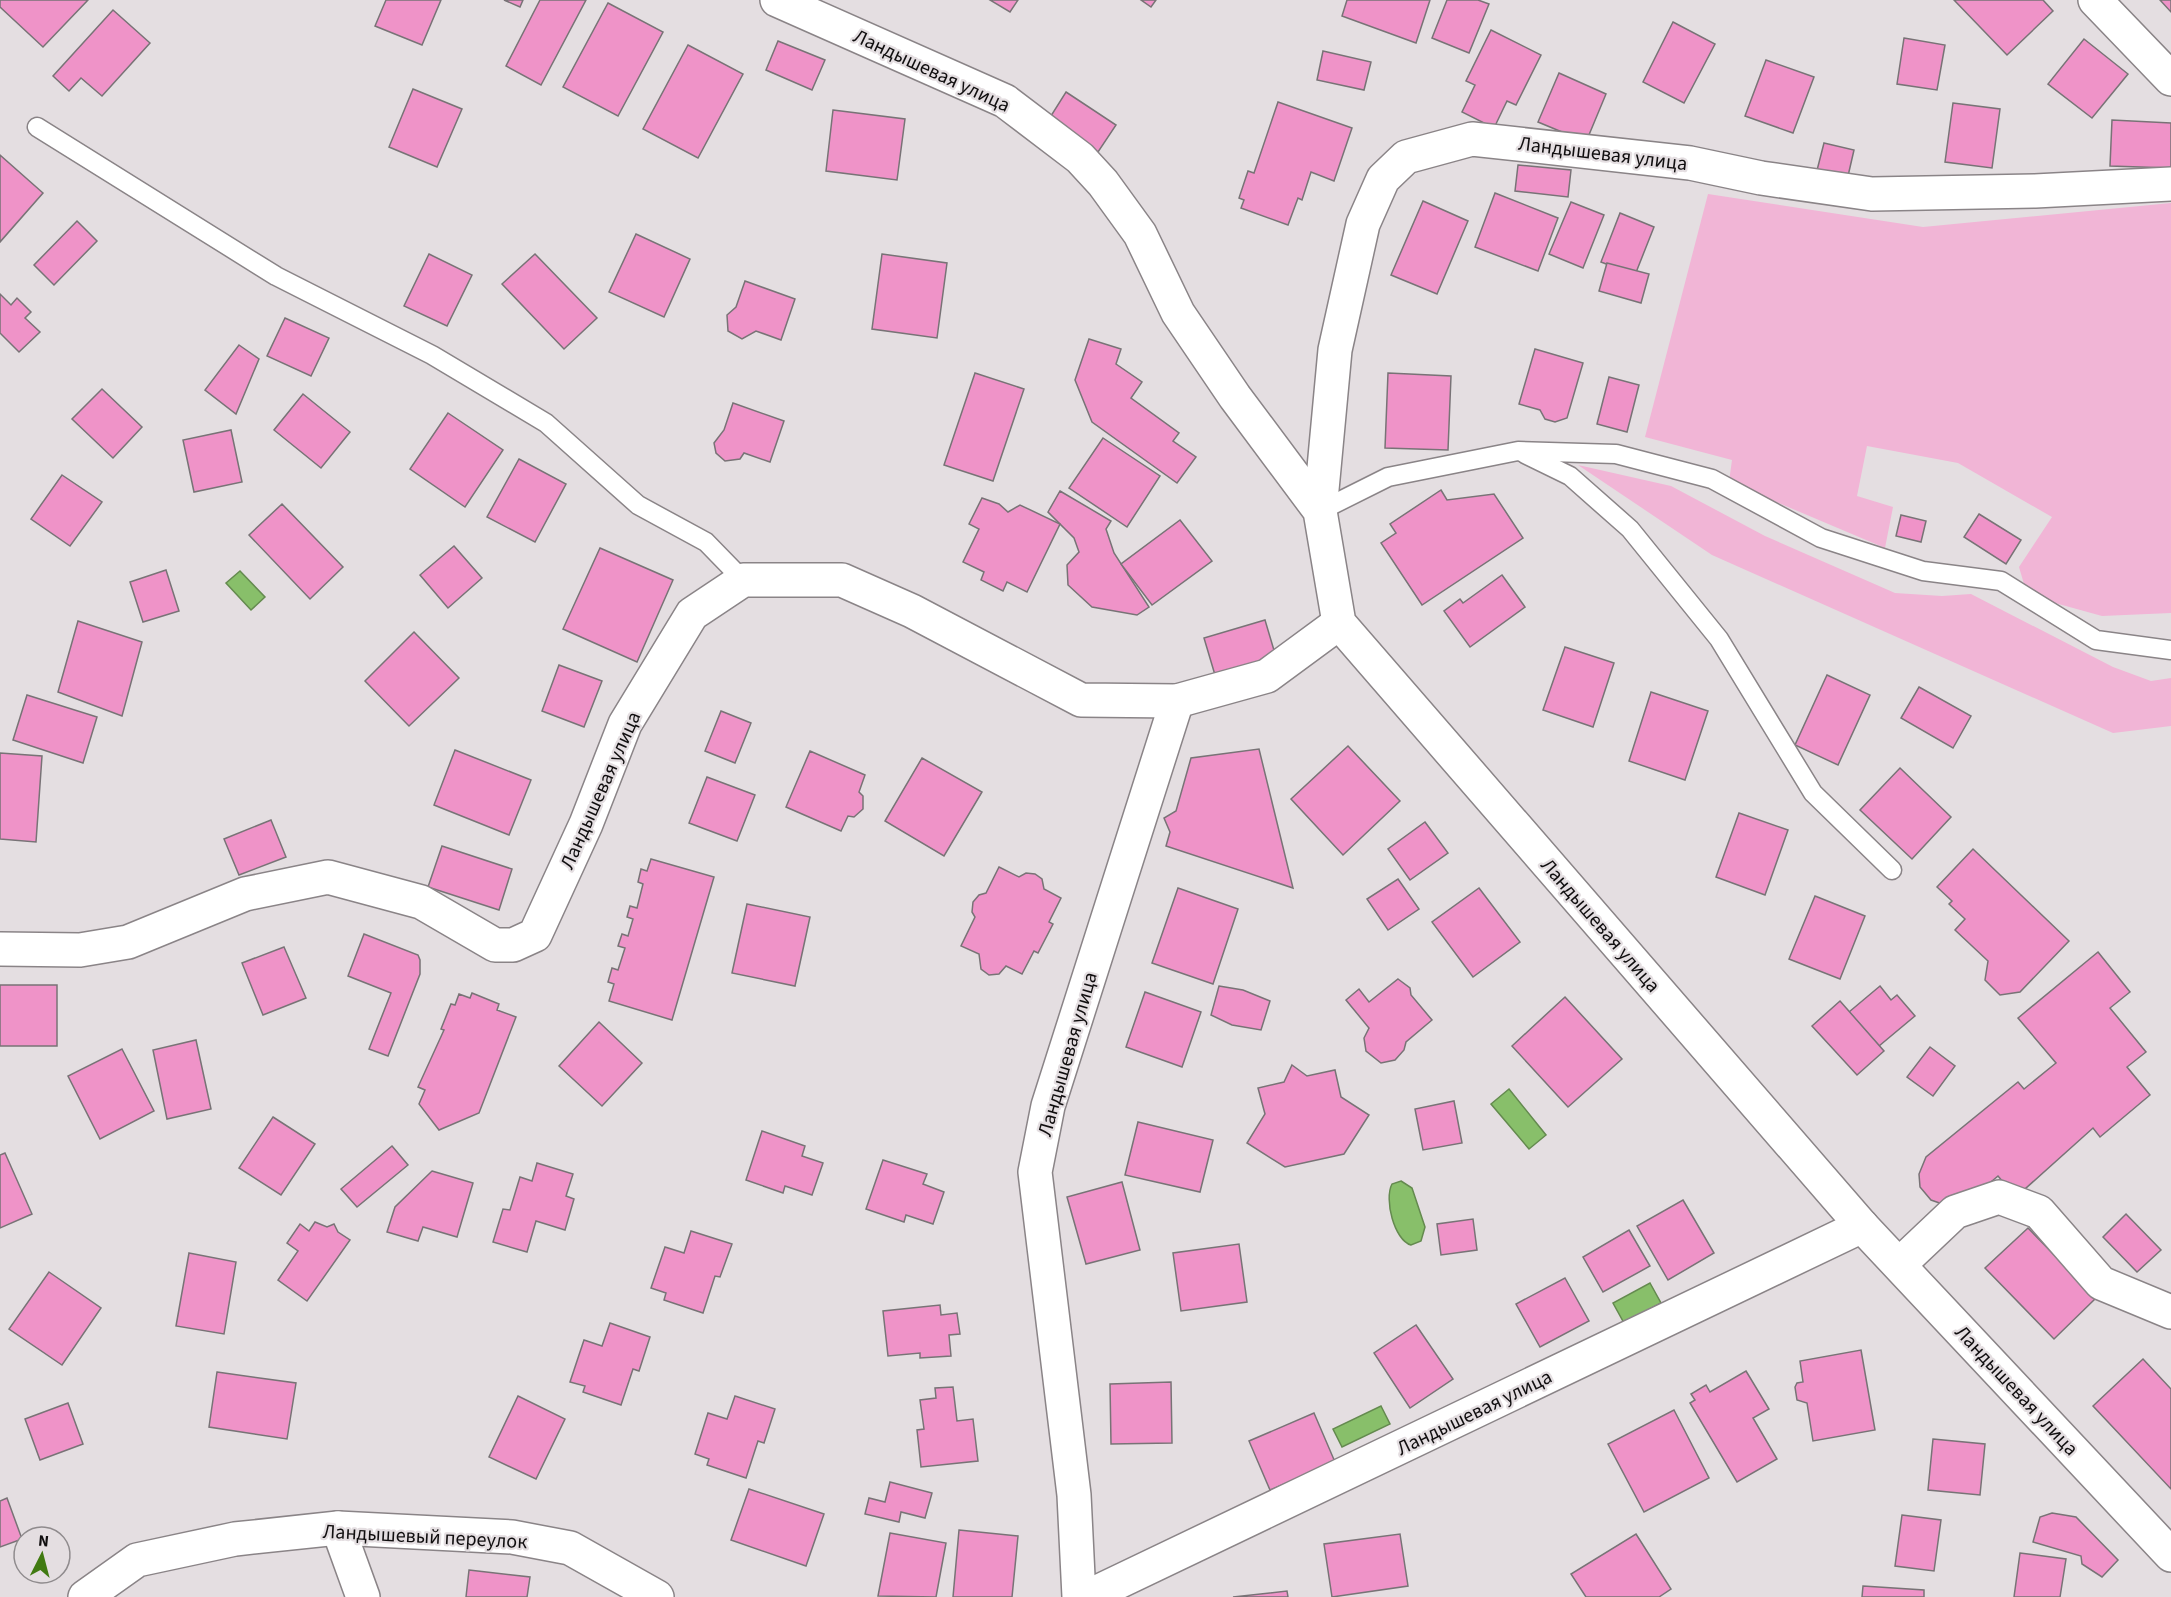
<svg xmlns="http://www.w3.org/2000/svg" width="2171" height="1597" viewBox="0 0 2171 1597" font-family="'Source Sans 3',sans-serif">
	<style>
		.grass { fill: #f1b5d6 }
		.water { fill: #88bf6a; stroke: #648a4f; stroke-width: 1.5 }
		.building { fill: #ef93c8; stroke: #787376; stroke-width: 1.5 }
		.lines { fill: none; stroke-linecap: round; stroke-linejoin: round }
		.service-casing { stroke: #8a8487; stroke-width: 21 }
		.minor-casing { stroke: #8a8487; stroke-width: 36 }
		.tertiary-casing { stroke: #8a8487; stroke-width: 36 }
		.service { stroke: #fff; stroke-width: 18 }
		.minor { stroke: #fff; stroke-width: 33 }
		.tertiary { stroke: #fff; stroke-width: 33 }
		.labels { text-anchor: middle; stroke-width: 4.5; stroke-linejoin: round; paint-order: stroke }
		.street-label { font-size: 20px; fill: #100e0f; stroke: #e4dee1 }
	</style>
	<rect width="100%" height="100%" fill="#e4dee1"/>
	<g class="grass">
		<polygon points="1708,194 1923,227 2171,203 2171,613 2102,616 2055,603 2024,584 2019,567 2052,517 1958,463 1867,446 1857,496 1893,507 1885,548 1729,482 1732,460 1645,437"/>
		<polygon points="1578,465 1671,486 1765,536 1895,593 1942,596 1971,594 2113,667 2151,681 2171,678 2171,726 2113,733 1712,555"/>
	</g>
	<g class="water">
		<polygon points="240,571 265,597 251,610 226,583"/>
		<polygon points="1509,1089 1546,1135 1529,1149 1491,1104"/>
		<path d="M1401 1181 1412 1188 1425 1227 1421 1241 1411 1245C1394 1240 1384 1199 1392 1184Z"/>
		<polygon points="1650,1283 1661,1303 1624,1323 1613,1303"/>
		<polygon points="1381,1406 1390,1424 1342,1447 1333,1429"/>
	</g>
	<g class="building">
		<polygon points="0,0 88,0 43,47 0,7"/>
		<polygon points="386,0 441,0 422,45 375,26"/>
		<polygon points="504,0 523,0 520,7"/>
		<polygon points="540,0 586,0 541,85 506,66"/>
		<polygon points="990,0 1018,0 1010,12"/>
		<polygon points="1141,0 1156,0 1151,7"/>
		<polygon points="1347,0 1430,0 1416,43 1342,16"/>
		<polygon points="1447,0 1478,0 1489,4 1469,53 1432,38"/>
		<polygon points="1954,0 2043,0 2053,11 2007,55"/>
		<polygon points="2160,0 2171,0 2171,12"/>
		<polygon points="608,3 663,32 618,116 563,87"/>
		<polygon points="113,10 150,43 102,96 81,78 69,91 53,76"/>
		<polygon points="1673,22 1715,44 1684,103 1643,82"/>
		<polygon points="1491,30 1541,55 1516,105 1507,101 1494,128 1462,112 1475,85 1466,81"/>
		<polygon points="1904,38 1945,45 1937,90 1897,84"/>
		<polygon points="2084,39 2128,74 2092,118 2048,84"/>
		<polygon points="778,41 825,60 812,90 766,70"/>
		<polygon points="688,45 743,74 698,158 643,129"/>
		<polygon points="1323,51 1371,62 1364,90 1317,80"/>
		<polygon points="1766,60 1814,77 1793,133 1745,116"/>
		<polygon points="1559,73 1606,94 1586,142 1538,122"/>
		<polygon points="413,89 462,109 437,167 389,147"/>
		<polygon points="1066,92 1116,125 1098,152 1049,119"/>
		<polygon points="1278,102 1352,128 1334,181 1311,172 1302,200 1298,198 1288,225 1241,208 1244,200 1239,198 1248,171 1254,173"/>
		<polygon points="1953,103 2000,109 1992,168 1945,162"/>
		<polygon points="833,110 905,119 897,180 826,171"/>
		<polygon points="2112,120 2171,123 2171,168 2110,166"/>
		<polygon points="1824,143 1854,150 1845,189 1814,182"/>
		<polygon points="0,155 43,193 0,242"/>
		<polygon points="1518,165 1571,170 1568,197 1515,191"/>
		<polygon points="1495,193 1558,218 1538,271 1475,247"/>
		<polygon points="1423,201 1468,221 1437,294 1391,275"/>
		<polygon points="1571,202 1604,215 1583,268 1549,254"/>
		<polygon points="1620,213 1654,227 1635,275 1601,262"/>
		<polygon points="77,221 97,241 54,285 34,265"/>
		<polygon points="636,234 690,259 664,317 609,292"/>
		<polygon points="429,254 472,275 447,326 404,306"/>
		<polygon points="535,254 597,318 564,349 502,284"/>
		<polygon points="882,254 947,263 937,338 872,329"/>
		<polygon points="1607,263 1649,274 1641,303 1599,291"/>
		<polygon points="745,281 795,299 781,340 756,331 742,339 728,331 727,315 736,307"/>
		<polygon points="0,294 11,305 17,298 31,312 25,318 40,332 19,352 0,333"/>
		<polygon points="285,318 329,338 311,376 267,356"/>
		<polygon points="1089,339 1121,349 1116,364 1142,382 1131,398 1179,433 1173,441 1196,457 1177,483 1092,422 1075,380"/>
		<polygon points="239,345 259,359 236,414 205,390"/>
		<polygon points="1535,349 1583,363 1567,418 1555,422 1545,419 1540,410 1519,404"/>
		<polygon points="975,373 1024,389 993,481 944,465"/>
		<polygon points="1388,373 1451,376 1448,450 1385,448"/>
		<polygon points="1609,377 1639,385 1627,432 1597,424"/>
		<polygon points="102,389 142,427 113,458 72,419"/>
		<polygon points="303,394 350,432 321,468 274,430"/>
		<polygon points="733,403 784,421 770,462 744,453 740,459 725,461 716,453 714,443 724,430"/>
		<polygon points="448,413 503,450 465,507 410,469"/>
		<polygon points="231,430 242,482 194,492 183,440"/>
		<polygon points="1103,438 1160,476 1127,527 1069,488"/>
		<polygon points="519,459 566,484 535,542 487,517"/>
		<polygon points="62,475 102,502 70,546 31,519"/>
		<polygon points="1441,490 1447,500 1494,494 1523,538 1422,605 1381,543 1396,533 1390,524"/>
		<polygon points="1060,491 1111,521 1106,529 1114,553 1149,607 1137,615 1092,607 1068,585 1067,565 1079,552 1074,538 1048,512"/>
		<polygon points="982,498 999,504 1008,512 1020,505 1060,524 1027,592 1007,582 1003,591 981,580 984,572 963,562 979,529 969,524"/>
		<polygon points="282,504 343,567 310,599 249,535"/>
		<polygon points="1979,514 2021,540 2006,564 1964,537"/>
		<polygon points="1901,515 1926,521 1921,542 1896,536"/>
		<polygon points="1180,520 1212,561 1152,605 1121,564"/>
		<polygon points="454,546 482,578 448,608 420,575"/>
		<polygon points="600,548 673,580 637,662 563,629"/>
		<polygon points="166,570 179,611 143,622 130,582"/>
		<polygon points="1502,575 1525,607 1470,647 1444,611 1460,599 1463,603"/>
		<polygon points="1265,620 1276,657 1215,675 1204,638"/>
		<polygon points="78,621 142,642 122,716 58,692"/>
		<polygon points="414,632 459,678 409,726 365,681"/>
		<polygon points="1565,647 1614,663 1593,727 1543,710"/>
		<polygon points="559,665 602,681 584,727 542,711"/>
		<polygon points="1827,675 1870,695 1838,765 1795,745"/>
		<polygon points="1919,687 1971,716 1953,748 1901,718"/>
		<polygon points="1651,692 1708,711 1685,780 1629,761"/>
		<polygon points="27,695 97,717 83,763 13,740"/>
		<polygon points="721,711 751,723 735,763 705,751"/>
		<polygon points="1348,746 1400,801 1343,855 1291,799"/>
		<polygon points="1259,749 1293,888 1166,846 1170,832 1164,818 1176,811 1191,758"/>
		<polygon points="455,750 531,780 509,835 434,805"/>
		<polygon points="810,751 865,775 859,792 863,796 863,809 854,817 848,816 841,831 786,807"/>
		<polygon points="0,753 42,756 36,842 0,839"/>
		<polygon points="922,758 982,792 944,856 885,821"/>
		<polygon points="1900,768 1951,817 1912,859 1860,810"/>
		<polygon points="707,777 755,795 737,841 689,823"/>
		<polygon points="1739,813 1788,830 1765,895 1716,877"/>
		<polygon points="271,820 286,857 239,875 224,839"/>
		<polygon points="1425,822 1448,853 1410,880 1388,849"/>
		<polygon points="442,846 512,869 499,910 428,887"/>
		<polygon points="1973,849 2069,941 2020,992 2000,995 1985,980 1988,961 1955,930 1965,919 1949,904 1952,901 1937,887"/>
		<polygon points="651,859 714,877 672,1020 609,1001 614,984 608,982 612,968 618,970 625,948 618,946 622,934 628,936 633,919 627,917 630,906 637,908 643,884 638,882 641,869 647,871"/>
		<polygon points="999,867 1019,877 1026,873 1035,874 1042,879 1044,889 1061,898 1049,922 1053,924 1038,953 1034,951 1022,974 1006,966 999,974 989,975 981,969 979,954 961,946 975,917 972,912 973,902 979,895 986,893"/>
		<polygon points="1398,879 1419,909 1388,930 1367,899"/>
		<polygon points="1178,888 1238,909 1213,984 1152,963"/>
		<polygon points="1479,888 1520,942 1473,977 1432,922"/>
		<polygon points="1815,896 1865,916 1840,979 1789,959"/>
		<polygon points="747,904 810,917 795,986 732,973"/>
		<polygon points="364,934 418,955 420,960 420,974 388,1056 369,1049 391,993 348,976"/>
		<polygon points="284,947 306,998 263,1015 242,963"/>
		<polygon points="2098,952 2130,992 2110,1008 2146,1052 2127,1067 2150,1095 2100,1137 2093,1128 2016,1197 1998,1176 1967,1202 1948,1206 1931,1200 1920,1187 1919,1174 1926,1157 2018,1082 2024,1089 2056,1063 2018,1018"/>
		<polygon points="1398,979 1410,988 1411,995 1432,1020 1406,1042 1404,1050 1395,1060 1381,1063 1366,1051 1364,1038 1369,1028 1346,1000 1359,989 1369,1002"/>
		<rect x="0" y="985" width="57" height="61"/>
		<polygon points="1219,986 1243,990 1270,1001 1261,1030 1232,1025 1211,1015"/>
		<polygon points="1880,986 1891,1000 1897,995 1915,1016 1879,1046 1849,1012"/>
		<polygon points="1145,992 1201,1012 1182,1067 1126,1047"/>
		<polygon points="472,993 499,1004 497,1010 516,1017 479,1113 439,1130 419,1104 425,1090 418,1087 444,1030 441,1029 451,1004 455,1005 459,994 470,998"/>
		<polygon points="1565,997 1622,1059 1568,1107 1512,1046"/>
		<polygon points="1840,1001 1884,1051 1857,1075 1812,1026"/>
		<polygon points="599,1022 642,1063 602,1106 559,1066"/>
		<polygon points="196,1040 211,1109 167,1119 153,1050"/>
		<polygon points="1930,1047 1955,1066 1933,1096 1907,1077"/>
		<polygon points="122,1049 154,1111 100,1139 68,1076"/>
		<polygon points="1292,1065 1307,1076 1335,1070 1341,1097 1369,1115 1344,1154 1285,1167 1247,1143 1265,1114 1258,1088 1284,1082"/>
		<polygon points="1454,1101 1462,1143 1423,1150 1415,1109"/>
		<polygon points="273,1117 315,1144 281,1195 239,1168"/>
		<polygon points="1138,1122 1213,1140 1200,1192 1125,1175"/>
		<polygon points="762,1131 805,1146 802,1156 823,1163 812,1195 785,1186 783,1193 746,1180"/>
		<polygon points="392,1146 408,1165 357,1207 341,1189"/>
		<polygon points="5,1153 32,1214 0,1228 0,1155"/>
		<polygon points="883,1160 927,1174 923,1184 944,1192 933,1224 906,1215 904,1222 866,1209"/>
		<polygon points="537,1163 573,1174 566,1196 574,1199 565,1230 536,1221 527,1252 493,1242 503,1209 510,1210 520,1177 532,1181"/>
		<polygon points="432,1171 473,1183 457,1237 423,1227 418,1241 387,1232 395,1207"/>
		<polygon points="1122,1182 1140,1250 1086,1264 1067,1197"/>
		<polygon points="1683,1200 1714,1253 1668,1280 1637,1226"/>
		<polygon points="2126,1214 2161,1250 2137,1272 2103,1237"/>
		<polygon points="1473,1219 1477,1250 1441,1255 1437,1224"/>
		<polygon points="315,1222 327,1227 334,1224 338,1232 350,1240 307,1301 278,1280 298,1251 287,1243 300,1224 309,1231"/>
		<polygon points="2028,1228 2096,1298 2054,1339 1985,1268"/>
		<polygon points="1629,1230 1650,1266 1603,1292 1583,1257"/>
		<polygon points="691,1231 732,1244 720,1277 715,1276 703,1313 664,1300 666,1293 651,1288 665,1247 684,1253"/>
		<polygon points="1239,1244 1247,1302 1181,1311 1173,1253"/>
		<polygon points="189,1253 236,1262 224,1334 176,1326"/>
		<polygon points="49,1272 101,1308 62,1365 9,1329"/>
		<polygon points="1565,1278 1589,1321 1540,1347 1516,1304"/>
		<polygon points="940,1305 941,1315 957,1313 960,1334 949,1335 951,1356 920,1358 920,1353 888,1356 883,1311"/>
		<polygon points="610,1323 650,1337 639,1371 633,1369 621,1405 583,1392 585,1386 570,1382 584,1340 602,1346"/>
		<polygon points="1416,1325 1453,1379 1410,1408 1374,1353"/>
		<polygon points="1861,1350 1875,1430 1813,1441 1807,1403 1797,1400 1795,1387 1797,1383 1803,1382 1800,1361"/>
		<polygon points="2143,1359 2171,1389 2171,1489 2093,1406"/>
		<polygon points="1746,1371 1769,1409 1753,1418 1777,1459 1737,1482 1690,1403 1695,1400 1691,1394 1706,1385 1710,1392"/>
		<polygon points="217,1372 296,1383 287,1439 209,1427"/>
		<polygon points="1171,1382 1172,1443 1111,1444 1110,1384"/>
		<polygon points="953,1387 957,1421 973,1419 978,1461 921,1467 917,1430 924,1429 920,1400 936,1398 935,1388"/>
		<polygon points="518,1396 565,1419 536,1479 489,1457"/>
		<polygon points="735,1396 775,1409 764,1443 758,1441 746,1478 707,1465 709,1459 695,1454 708,1413 727,1419"/>
		<polygon points="68,1403 83,1444 40,1460 25,1419"/>
		<polygon points="1674,1410 1709,1478 1644,1512 1608,1444"/>
		<polygon points="1314,1413 1335,1462 1270,1490 1249,1441"/>
		<polygon points="1933,1439 1985,1444 1980,1495 1928,1490"/>
		<polygon points="890,1482 932,1493 925,1518 901,1512 899,1522 865,1514 869,1498 885,1502"/>
		<polygon points="749,1489 824,1514 806,1566 731,1540"/>
		<polygon points="7,1498 22,1539 0,1547 0,1501"/>
		<polygon points="2052,1513 2076,1517 2118,1560 2102,1577 2082,1564 2081,1556 2033,1542 2040,1517"/>
		<polygon points="1902,1515 1941,1520 1934,1571 1895,1566"/>
		<polygon points="959,1530 1018,1536 1012,1597 953,1597"/>
		<polygon points="890,1533 946,1543 936,1597 878,1596"/>
		<polygon points="1400,1534 1408,1586 1332,1597 1324,1544"/>
		<polygon points="1636,1534 1671,1589 1659,1597 1586,1597 1571,1574"/>
		<polygon points="2020,1553 2066,1559 2060,1597 2014,1597"/>
		<polygon points="469,1570 530,1577 527,1597 466,1597"/>
		<polygon points="1863,1586 1924,1590 1924,1597 1862,1597"/>
		<polygon points="1287,1591 1288,1597 1233,1597"/>
	</g>
	<g class="lines">
		<g class="service-casing">
			<g id="service">
				<polyline points="37,127 276,276 432,355 546,423 638,505 706,542 743,580"/>
				<polyline points="1525,454 1570,476 1630,529 1719,639 1813,793 1892,870"/>
				<polyline points="1320,511 1388,477 1518,451 1616,454 1712,479 1821,538 1923,571 2001,581 2096,640 2171,650"/>
			</g>
		</g>
		<g class="minor-casing">
			<g id="minor">
				<polyline points="2095,0 2171,79"/>
				<polyline points="1320,511 1335,350 1363,224 1383,179 1406,157 1472,139 1690,163 1761,178 1872,194 2035,191 2171,184"/>
				<polyline points="0,949 80,950 128,942 245,894 328,877 421,902 495,945 513,945 535,935 586,824 625,724 692,614 743,580 842,580 912,611 1081,700 1177,701 1267,676 1339,623"/>
				<polyline points="1900,1264 1955,1212 1999,1197 2039,1212 2101,1283 2171,1312"/>
				<polyline points="338,1528 363,1597"/>
				<polyline points="85,1597 137,1560 235,1539 338,1528 512,1537 570,1548 657,1597"/>
				<polyline points="1079,1597 1074,1495 1035,1172 1048,1106 1177,701"/>
				<polyline points="1087,1597 1862,1226"/>
			</g>
		</g>
		<g class="tertiary-casing">
			<polyline id="tertiary" points="777,0 1005,101 1080,158 1103,183 1140,234 1178,313 1235,397 1320,511 1339,623 1862,1226 2171,1555"/>
		</g>
		<use href="#service" class="service"/>
		<use href="#minor" class="minor"/>
		<use href="#tertiary" class="tertiary"/>
	</g>
	<g class="labels">
		<g class="street-label">
			<text transform="translate(932 70) rotate(25)" y="7">Ландышевая улица</text>
			<text transform="translate(1603 153) rotate(7)" y="7">Ландышевая улица</text>
			<text transform="translate(600 790) rotate(-66)" y="7">Ландышевая улица</text>
			<text transform="translate(1601 925) rotate(49)" y="7">Ландышевая улица</text>
			<text transform="translate(1067 1054) rotate(-74)" y="7">Ландышевая улица</text>
			<text transform="translate(2017 1390) rotate(47)" y="7">Ландышевая улица</text>
			<text transform="translate(1474 1412) rotate(-26)" y="7">Ландышевая улица</text>
			<text transform="translate(425 1536) rotate(3)" y="7">Ландышевый переулок</text>
		</g>
	</g>
	<g transform="translate(42 1555) rotate(6)"><circle r="28" fill="#e4dee1" stroke="#8f8b8d" stroke-width="1.5"/>
	<path d="M0-4.5L10 22L0 15L-10 22Z" fill="#407a11"/>
	<text y="-9" font-size="16" font-weight="bold" text-anchor="middle" fill="#100e0f">N</text>
	</g>
</svg>
